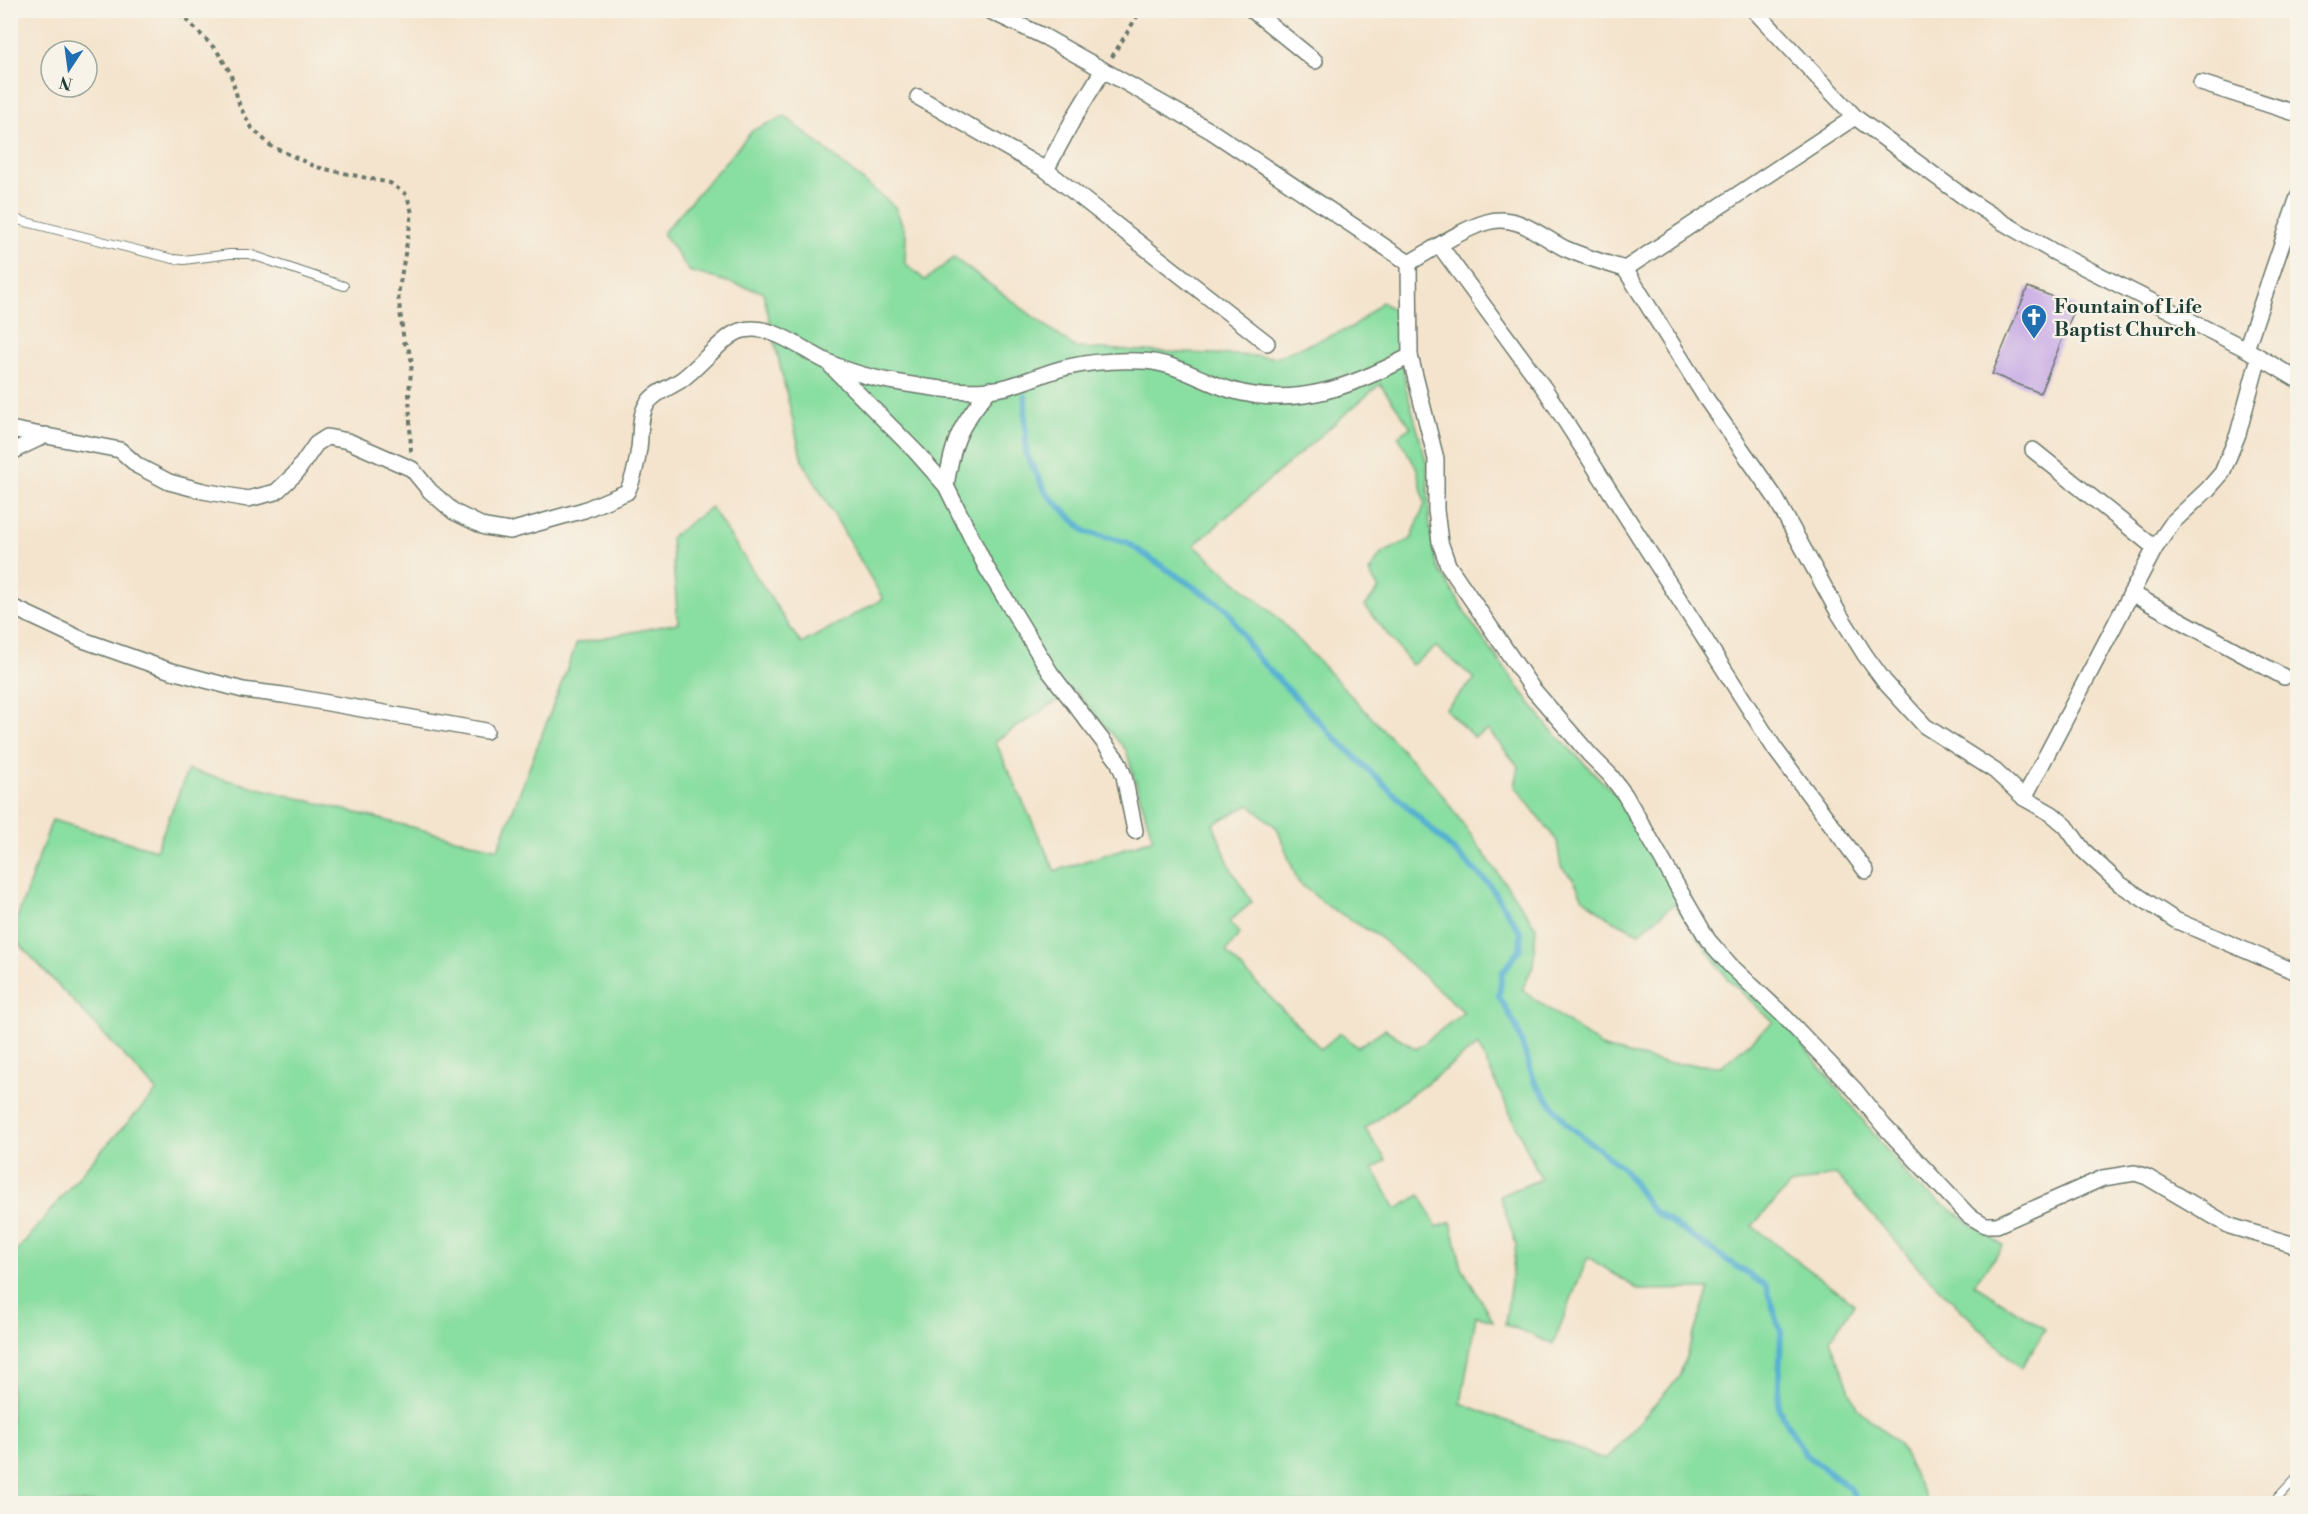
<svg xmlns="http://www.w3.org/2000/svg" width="2308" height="1514" viewBox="0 0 2308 1514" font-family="'Libre Bodoni',serif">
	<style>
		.green { fill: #89dea1; stroke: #548e6a; stroke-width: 1.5; fill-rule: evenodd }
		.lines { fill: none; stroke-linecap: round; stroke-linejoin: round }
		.stream { stroke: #54b0d2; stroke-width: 6 }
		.building { fill: #c2a3e5 }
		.lane-casing { stroke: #6a776a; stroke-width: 10 }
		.street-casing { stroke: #6a776a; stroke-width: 18 }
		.path { stroke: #6a776a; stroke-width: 4; stroke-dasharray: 4.5 4.5; stroke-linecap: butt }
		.lane { stroke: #fff; stroke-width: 8 }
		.street { stroke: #fff; stroke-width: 15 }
		.labels { text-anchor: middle; stroke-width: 4.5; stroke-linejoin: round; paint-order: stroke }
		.poi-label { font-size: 20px; font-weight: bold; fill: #1f3d34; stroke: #f7f3e8; text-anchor: start }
	</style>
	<rect width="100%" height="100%" fill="#f7f3e8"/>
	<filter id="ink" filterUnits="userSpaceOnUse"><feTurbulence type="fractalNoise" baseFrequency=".0167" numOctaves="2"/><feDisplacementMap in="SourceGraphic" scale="12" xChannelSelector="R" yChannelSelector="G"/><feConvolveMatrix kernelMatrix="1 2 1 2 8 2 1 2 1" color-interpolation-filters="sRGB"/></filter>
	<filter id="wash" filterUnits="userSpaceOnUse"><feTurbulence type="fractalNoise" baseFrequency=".008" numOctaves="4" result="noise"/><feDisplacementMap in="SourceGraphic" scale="24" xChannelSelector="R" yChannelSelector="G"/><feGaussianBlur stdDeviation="1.35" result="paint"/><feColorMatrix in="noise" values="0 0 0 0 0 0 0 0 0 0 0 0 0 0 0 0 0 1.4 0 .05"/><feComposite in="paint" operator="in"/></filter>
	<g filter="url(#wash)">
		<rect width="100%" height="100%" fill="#f4e4cd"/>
		<path class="green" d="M785 116 895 207 906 234 905 263 925 280 954 258 1076 348 1276 357 1353 327 1382 302 1396 312 1406 388 1427 464 1430 528 1437 566 1475 628 1548 727 1618 797 1672 889 1790 1029 1913 1183 2003 1246 1974 1284 2045 1329 2021 1369 1920 1269 1836 1174 1790 1185 1752 1226 1854 1304 1830 1340 1857 1408 1899 1444 1928 1503H11V1258L90 1163 157 1091 11 935 52 820 156 850 188 770 498 849 577 643 678 623 671 537 711 507 801 644 883 599 802 460 763 292 689 271 663 233 753 130ZM1380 384 1411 427 1398 436 1417 469 1425 504 1411 539 1381 554 1369 572 1379 589 1365 606 1412 665 1436 647 1475 679 1445 709 1474 737 1488 730 1519 767 1515 786 1557 841 1561 867 1574 880 1582 897 1607 917 1639 933 1674 904 1727 978 1773 1022 1722 1066 1665 1063 1604 1048 1522 990 1533 966 1536 927 1436 786 1277 617 1194 545ZM1074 690 1126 750 1153 839 1055 871 995 741ZM1249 805 1277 828 1298 882 1329 907 1378 936 1464 1012 1416 1049 1385 1029 1358 1047 1340 1033 1321 1049 1226 952 1240 933 1229 922 1252 902 1231 869 1213 824ZM1478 1045 1541 1179 1500 1196 1516 1244 1505 1324 1553 1344 1588 1257 1639 1290 1709 1289 1679 1377 1606 1460 1461 1403 1476 1316 1493 1321 1462 1268 1451 1222 1437 1227 1420 1195 1396 1209 1373 1169 1386 1160 1365 1129Z"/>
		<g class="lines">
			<polyline class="stream" points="1025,396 1026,454 1047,494 1086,532 1126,542 1227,609 1255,655 1333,736 1489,884 1521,933 1520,949 1502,973 1499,996 1516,1026 1535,1083 1568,1125 1624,1169 1652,1210 1766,1286 1781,1332 1778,1407 1805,1454 1850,1488 1858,1504"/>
		</g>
		<g id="blocks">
			<polygon class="building" points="2028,287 2076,306 2040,393 1992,374"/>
		</g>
	</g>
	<g filter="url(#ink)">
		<use href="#blocks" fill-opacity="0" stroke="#6a776a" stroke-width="1.5"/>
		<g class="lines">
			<g class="lane-casing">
				<g id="lane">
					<polyline points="10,218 173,259 184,260 230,254 249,254 344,286"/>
					<polyline points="2272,1504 2298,1476"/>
				</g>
			</g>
			<g class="street-casing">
				<g id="street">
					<polyline points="988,10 1045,37 1211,131 1409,263"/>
					<polyline points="1252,10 1315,61"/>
					<polyline points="1754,10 1855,117 1964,197 2004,223 2054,252 2246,349 2298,380"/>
					<polyline points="2201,83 2298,114"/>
					<polyline points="918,97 1046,170 1267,343"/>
					<path d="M1855 117 1625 269C1605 263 1584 257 1564 248 1540 236 1517 213 1487 222 1460 230 1434 249 1409 263L1410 356 1436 459V510L1440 542 1448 565 1532 688 1590 755 1610 775 1625 795 1708 940 1731 966 1782 1014 1855 1090 1883 1125 1968 1215 1985 1225H1997L2103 1178 2135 1173 2147 1177 2230 1226 2298 1246"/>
					<polyline points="1046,170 1075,116 1103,70"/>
					<polyline points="1440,246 1546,391 1775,749 1866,871"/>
					<polyline points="1625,269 1707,400 1775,497 1838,612 1865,655 1884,681 1925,726 1995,771 2024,798 2052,814 2066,826 2083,850 2120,884 2175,920 2298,973"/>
					<polyline points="2246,349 2298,197"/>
					<polyline points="831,366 916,452 946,486 986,567 1050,672 1118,761 1124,776 1135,831"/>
					<path d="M10 429 120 450 138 466 169 482 203 491 248 499 276 492 296 473 316 444 327 437 348 441 412 469 430 491 454 512 485 527 510 531 584 510 627 492C634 478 637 464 639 448 641 434 639 416 647 404 654 392 670 388 681 380 698 369 723 336 740 331 770 321 803 351 828 362 846 371 869 377 889 381 925 387 966 395 1002 388 1025 383 1045 372 1068 367 1090 362 1117 360 1140 361 1174 361 1200 381 1231 390 1295 409 1354 386 1410 356"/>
					<polyline points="2033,450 2155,548"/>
					<polyline points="10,454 19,448 46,435"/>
					<path d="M946 486C953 440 960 425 990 389"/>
					<polyline points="2131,593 2284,677"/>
					<polyline points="10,606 83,640 168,670 243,690 283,695 486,731"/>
					<polyline points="2024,798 2155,548 2173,522 2208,489 2222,473 2238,434 2259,357"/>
				</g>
			</g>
			<g class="path">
				<polyline points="171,10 185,18 217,51 230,72 240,107 252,128 271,146 316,167 390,183 407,195 412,213 398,295 404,342 408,347 412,362 409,392 411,453"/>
				<polyline points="1112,57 1141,10"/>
			</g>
			<use href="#lane" class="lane"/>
			<use href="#street" class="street"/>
		</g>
	</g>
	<defs>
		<g id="church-pin" transform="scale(1.35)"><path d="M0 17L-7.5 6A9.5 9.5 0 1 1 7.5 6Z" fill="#1f6fb2" stroke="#f7f3e8"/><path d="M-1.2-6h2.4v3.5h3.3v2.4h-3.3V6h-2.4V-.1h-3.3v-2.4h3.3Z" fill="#fff"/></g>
	</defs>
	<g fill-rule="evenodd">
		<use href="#church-pin" x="2034" y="317"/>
	</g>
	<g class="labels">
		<g class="poi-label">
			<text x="2054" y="313">Fountain of Life<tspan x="2054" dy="23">Baptist Church</tspan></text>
		</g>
	</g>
	<rect width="2308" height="1514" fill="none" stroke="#f7f3e8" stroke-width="36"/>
	<g transform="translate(69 69) rotate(193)"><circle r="28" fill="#f7f3e8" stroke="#a1aaa0" stroke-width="1.5"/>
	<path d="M0-4.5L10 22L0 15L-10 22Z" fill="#1f6fb2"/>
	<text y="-9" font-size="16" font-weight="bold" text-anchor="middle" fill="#1f3d34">N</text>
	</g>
</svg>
